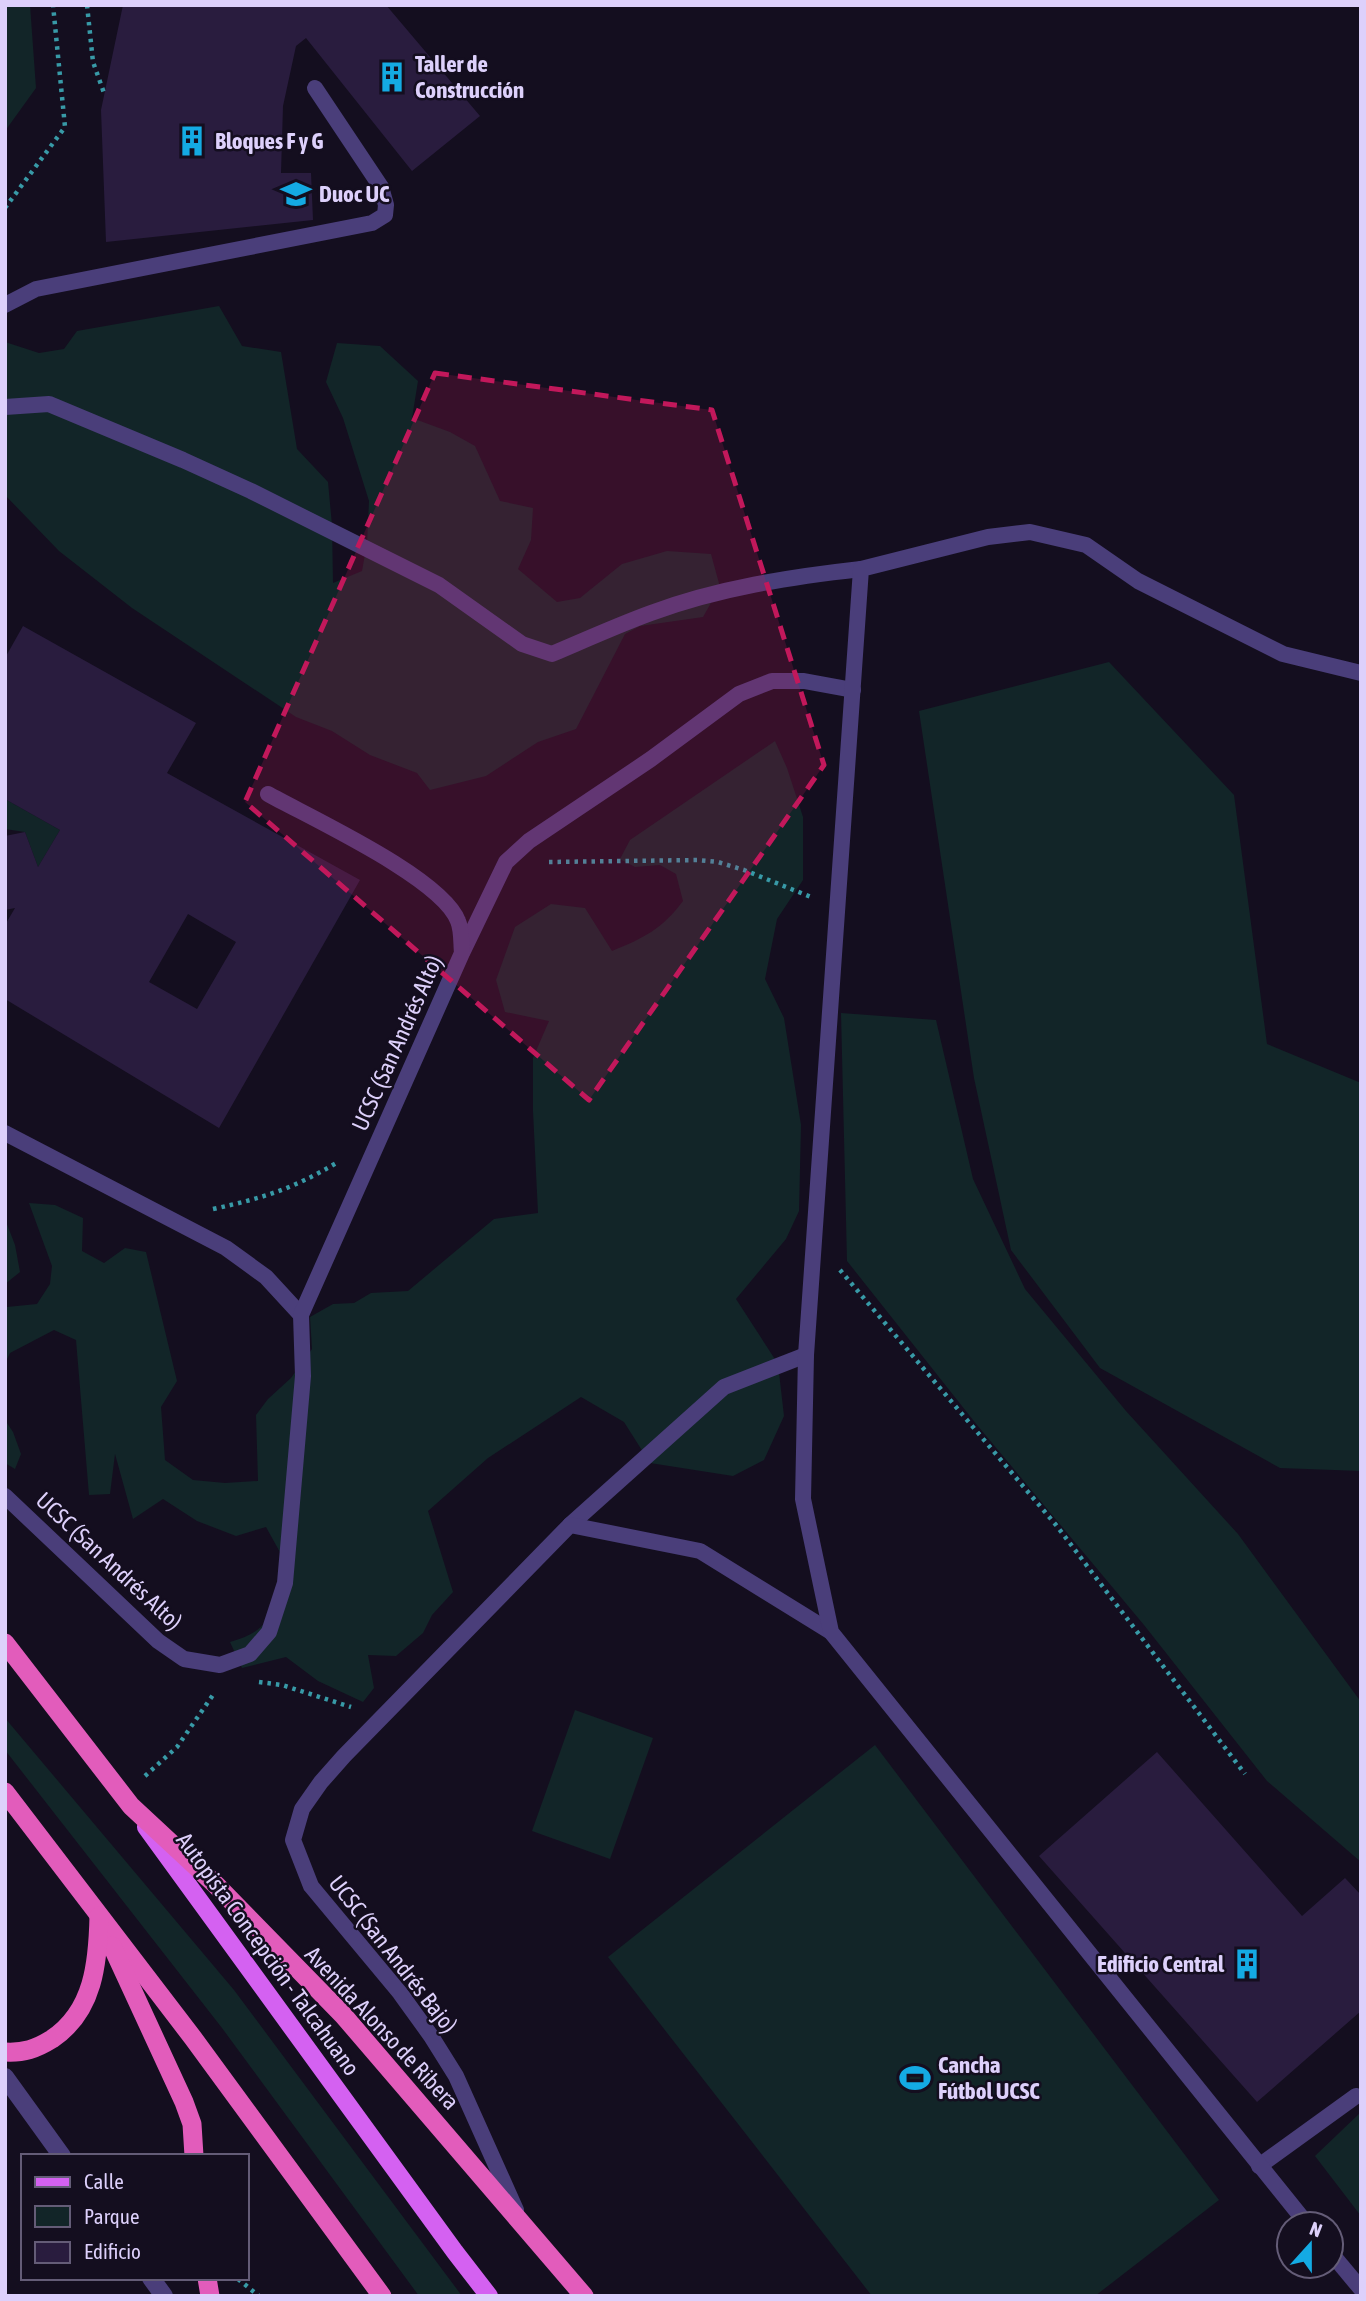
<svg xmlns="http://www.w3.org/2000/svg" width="1366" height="2301" viewBox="0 0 1366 2301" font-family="'Asap Condensed',sans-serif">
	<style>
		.green { fill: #122528 }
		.building { fill: #291c3e; fill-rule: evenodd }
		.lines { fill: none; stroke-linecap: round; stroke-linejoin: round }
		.path { stroke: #389aa7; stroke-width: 4.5; stroke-dasharray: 3.5 5; stroke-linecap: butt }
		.service { stroke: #4a3e7a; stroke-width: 16 }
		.minor { stroke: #4a3e7a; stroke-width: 18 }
		.primary { stroke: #d461f1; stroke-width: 18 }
		.trunk { stroke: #e25cbb; stroke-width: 19 }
		.marked { fill: #c2185b; fill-opacity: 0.2; stroke: #c2185b; stroke-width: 5; stroke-dasharray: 14 9; stroke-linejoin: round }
		.labels { text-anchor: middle; stroke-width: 5; stroke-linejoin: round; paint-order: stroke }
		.poi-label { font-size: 23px; font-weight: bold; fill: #ddd0fb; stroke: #140e1f; text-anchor: start }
		.street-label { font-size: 23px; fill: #ddd0fb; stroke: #140e1f }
	</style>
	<rect width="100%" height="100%" fill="#140e1f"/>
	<g class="green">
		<polygon points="5,5 30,5 36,88 5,131"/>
		<polygon points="219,306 242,346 281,352 297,449 328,482 332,525 333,583 362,571 367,543 369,501 343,418 326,382 337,343 380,346 418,381 412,418 450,432 475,446 500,501 533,508 531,540 518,569 557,602 580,598 622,564 667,551 711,554 720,587 703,617 640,626 625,634 576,729 538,742 486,776 430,790 417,773 370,755 332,731 296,717 132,608 59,551 5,495 5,342 39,353 64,349 77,331"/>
		<polygon points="1109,662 1234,795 1267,1044 1361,1083 1361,1471 1280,1468 1100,1368 1011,1250 974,1078 919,711"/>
		<path d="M775 741 787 768 803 817V880L777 919 765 979 784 1018 801 1125 799 1211 786 1239 736 1299 778 1364 784 1416 764 1460 733 1476 650 1463 624 1422 581 1397 488 1458 428 1511 453 1592 432 1615 423 1633 396 1656 368 1655 374 1688 363 1702 318 1681 286 1657 242 1668 230 1642C276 1630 275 1604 286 1563L266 1527 236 1536 197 1521 163 1499 133 1519 115 1454 110 1494 89 1495 76 1340 54 1330 10 1353 5 1363V1295L7 1307 37 1304 50 1284 52 1266 29 1203 55 1205 83 1218 82 1251 104 1263 125 1248 146 1252 177 1381 161 1407 165 1460 193 1480 225 1483 258 1481 256 1415 268 1399 291 1378 312 1349 310 1317 333 1304 354 1303 371 1293 408 1291 494 1219 538 1213 533 1111V1058L549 1021 505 1012 496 980 515 927 551 904 585 908 612 951C644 938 662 929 683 901L676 874 660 865 635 867 620 859 630 840Z"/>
		<polygon points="5,799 60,830 38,867 25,832 5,829"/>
		<polygon points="841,1013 936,1020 973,1179 1025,1289 1126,1411 1238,1534 1361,1702 1361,1862 1267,1781 1144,1625 977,1425 847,1261"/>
		<polygon points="5,1219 15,1245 20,1272 5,1284"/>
		<polygon points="5,1420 13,1432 21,1454 15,1469 5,1463"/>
		<polygon points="575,1710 653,1738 610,1859 532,1831"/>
		<polygon points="5,1718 234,1990 462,2296 419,2296 222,2028 5,1750"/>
		<polygon points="875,1745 1219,2200 1095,2296 872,2296 608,1957"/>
		<polygon points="1361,2112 1361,2216 1315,2156"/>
	</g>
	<g class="building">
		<polygon points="123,5 386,5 480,116 412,171 306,38 296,46 283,106 281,173 311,173 313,220 106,242 101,110"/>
		<path d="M23 626 196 723 167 773 360 880 219 1128 5 999V925L15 908 5 910V836L25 832 38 867 60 830 5 799V658ZM188 914 236 942 197 1009 149 982Z"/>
		<polygon points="1157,1752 1302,1916 1345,1878 1361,1895 1361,2011 1257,2102 1039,1856"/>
	</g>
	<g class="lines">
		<g class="path">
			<polyline points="87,5 93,62 104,93"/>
			<polyline points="5,208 65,127 53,5"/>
			<polyline points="549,862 698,860 718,862 744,870 811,897"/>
			<path d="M213 1209C263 1198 293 1189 338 1162"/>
			<polyline points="840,1270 1056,1525 1245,1774"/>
			<polyline points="259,1682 282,1685 351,1707"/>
			<polyline points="145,1776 177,1747 215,1692"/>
			<polyline points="238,2279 259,2296"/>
		</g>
		<g class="service">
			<polyline points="5,305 36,289 372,223 385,215 386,205 381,187 315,88"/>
			<path d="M5 407 49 404 183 460 251 491 439 585 522 644 552 654C585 640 618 625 651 613 718 588 790 577 861 569"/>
			<polyline points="463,951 506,862 529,841 651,759 739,694 772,681 804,681 853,690"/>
			<polyline points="5,1133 226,1248 266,1277 301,1315"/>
			<path d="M5 1496 158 1641 184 1659 220 1665 250 1654 269 1632 285 1583 303 1376 301 1315 462 953C461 944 462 930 458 921 442 878 311 818 268 794"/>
			<polyline points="570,1525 724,1387 806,1355"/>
			<polyline points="1259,2166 1356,2096"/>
			<polyline points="516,2210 456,2076 431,2036 400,1993 311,1886 293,1840 302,1809 321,1782 344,1756 570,1525 700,1551 831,1632"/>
			<polyline points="1307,2224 831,1632 803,1499 806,1355 861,569 988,537 1030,532 1086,545 1138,581 1283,654 1361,673"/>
			<polyline points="1331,2253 1361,2289"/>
		</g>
		<g class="minor">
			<polyline points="5,2077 62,2156"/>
			<polyline points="151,2278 164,2296"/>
		</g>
		<polyline class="primary" points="146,1827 455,2252 489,2296"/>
		<g class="trunk">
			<polyline points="5,1643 131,1806 216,1885 343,2015 584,2296"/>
			<polyline points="5,1792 193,2038 382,2296"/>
			<polyline points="112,1946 184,2102 192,2124 194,2156"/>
			<path d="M5 2052C24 2053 36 2049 52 2039 94 2011 98 1962 99 1916"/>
			<polyline points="207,2278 210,2296"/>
		</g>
	</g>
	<path class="marked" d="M435 373 712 410 824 765 589 1100 245 802Z"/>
	<defs>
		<g id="building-bare" transform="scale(2.415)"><path d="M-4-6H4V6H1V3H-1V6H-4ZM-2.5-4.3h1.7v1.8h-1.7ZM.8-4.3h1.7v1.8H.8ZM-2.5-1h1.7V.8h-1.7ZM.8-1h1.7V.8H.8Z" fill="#14aae3" stroke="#140e1f" stroke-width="2.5" paint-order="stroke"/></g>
		<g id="university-bare" transform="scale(2.415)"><path d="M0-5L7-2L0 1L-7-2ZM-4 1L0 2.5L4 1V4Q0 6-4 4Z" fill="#14aae3" stroke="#140e1f" stroke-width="2.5" paint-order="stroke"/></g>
		<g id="stadium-bare" transform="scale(2.415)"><path d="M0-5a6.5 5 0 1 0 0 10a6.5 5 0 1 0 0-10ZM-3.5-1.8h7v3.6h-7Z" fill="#14aae3" stroke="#140e1f" stroke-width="2.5" paint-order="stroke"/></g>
	</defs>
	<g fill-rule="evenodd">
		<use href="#building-bare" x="392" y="77"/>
		<use href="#building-bare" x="192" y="141"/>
		<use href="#university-bare" x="296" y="194"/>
		<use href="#building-bare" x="1247" y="1964"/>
		<use href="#stadium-bare" x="915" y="2078"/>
	</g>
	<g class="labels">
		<g class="poi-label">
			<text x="415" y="72">Taller de<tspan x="415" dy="26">Construcción</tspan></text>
			<text x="215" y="149">Bloques F y G</text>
			<text x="319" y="202">Duoc UC</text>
			<text x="1224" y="1972" text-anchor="end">Edificio Central</text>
			<text x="938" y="2073">Cancha<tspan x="938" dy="26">Fútbol UCSC</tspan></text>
		</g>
		<g class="street-label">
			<text transform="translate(397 1043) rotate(-66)" y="8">UCSC (San Andrés Alto)</text>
			<text transform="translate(109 1561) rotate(43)" y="8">UCSC (San Andrés Alto)</text>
			<text transform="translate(268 1954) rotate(54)" y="8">Autopista Concepción - Talcahuano</text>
			<text transform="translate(393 1954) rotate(52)" y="8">UCSC (San Andrés Bajo)</text>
			<text transform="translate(382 2028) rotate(47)" y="8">Avenida Alonso de Ribera</text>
		</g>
	</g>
	<rect width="1366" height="2301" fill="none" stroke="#ddd0fb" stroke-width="14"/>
	<rect x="21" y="2154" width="228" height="126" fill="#140e1f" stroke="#645c77" stroke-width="2"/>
	<rect x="35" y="2177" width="35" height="10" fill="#d461f1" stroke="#645c77" stroke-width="2"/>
	<text x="84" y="2189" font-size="21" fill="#ddd0fb">Calle</text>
	<rect x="35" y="2206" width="35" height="21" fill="#122528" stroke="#645c77" stroke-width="2"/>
	<text x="84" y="2224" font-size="21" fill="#ddd0fb">Parque</text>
	<rect x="35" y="2242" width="35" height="21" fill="#291c3e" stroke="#645c77" stroke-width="2"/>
	<text x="84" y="2259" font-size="21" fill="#ddd0fb">Edificio</text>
	<g transform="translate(1310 2245) rotate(21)"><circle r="33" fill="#140e1f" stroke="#645c77" stroke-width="2"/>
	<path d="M0-5L12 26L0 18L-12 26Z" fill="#14aae3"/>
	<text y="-10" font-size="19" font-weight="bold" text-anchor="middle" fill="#ddd0fb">N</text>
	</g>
</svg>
